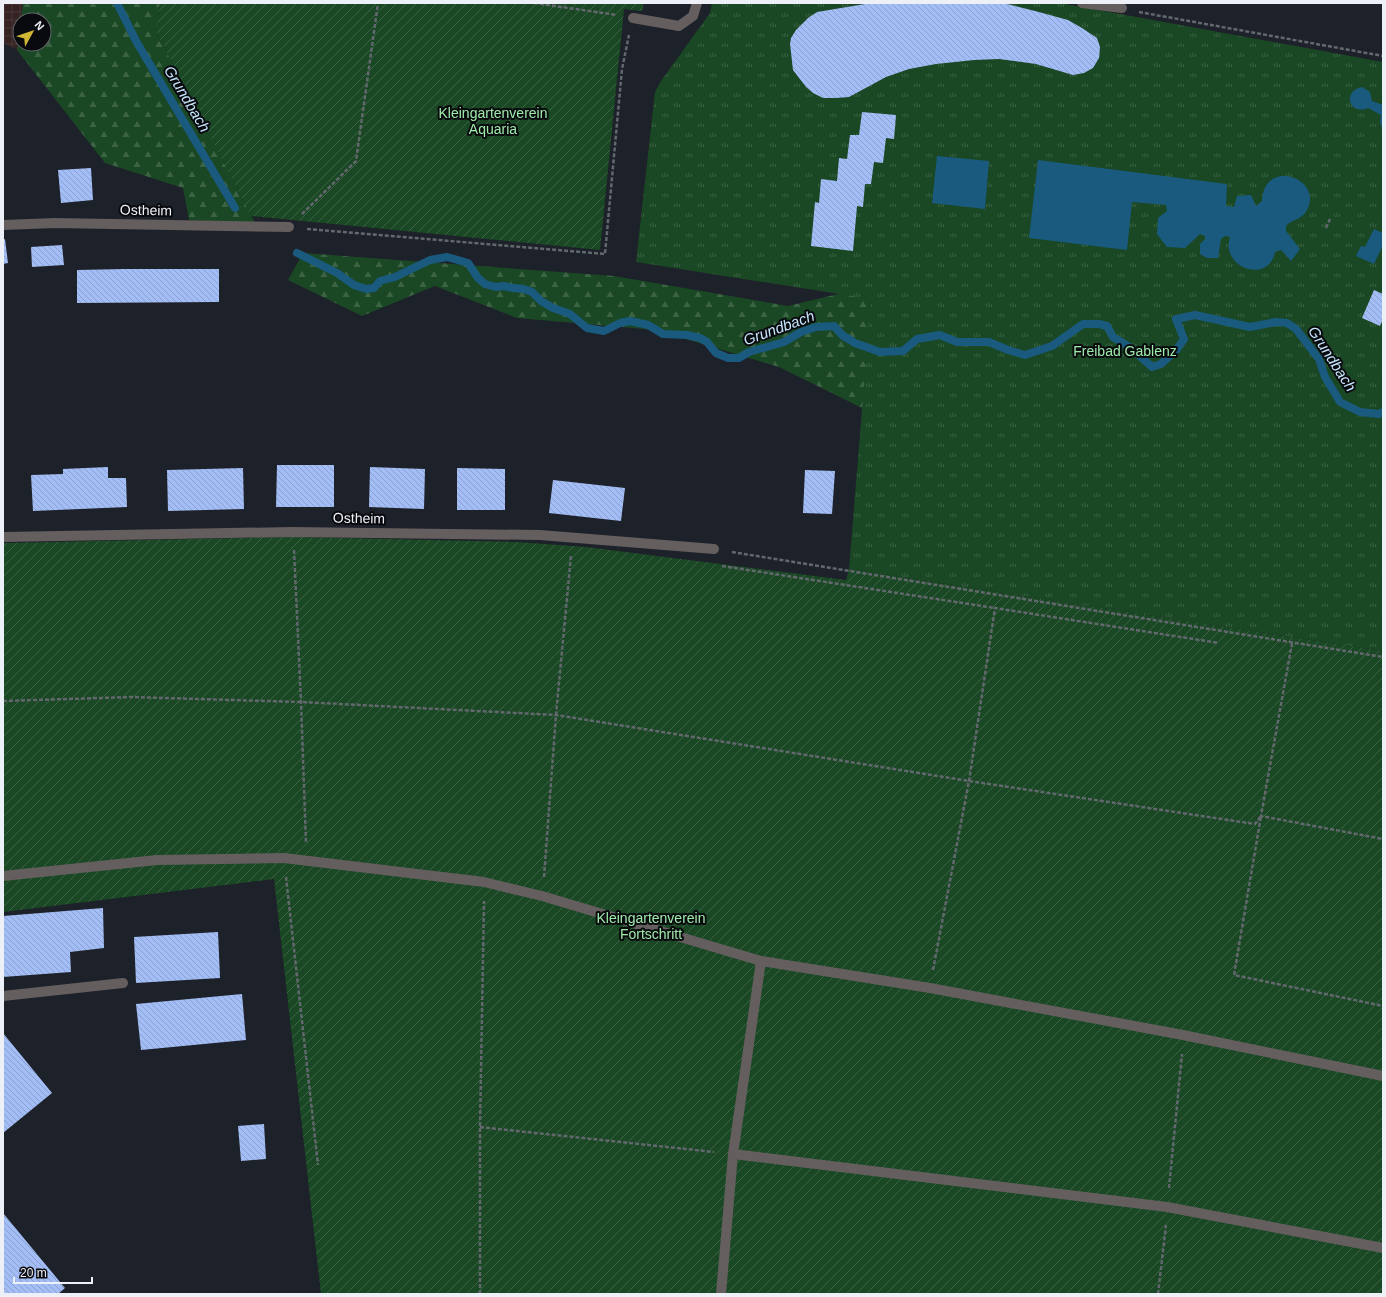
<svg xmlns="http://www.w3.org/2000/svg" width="1386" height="1297" viewBox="0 0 1386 1297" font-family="Helvetica,sans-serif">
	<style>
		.industrial { fill: url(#industrial-grid) }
		.forest { fill: url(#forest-firs) }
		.park { fill: url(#park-tufts) }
		.garden { fill: url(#garden-furrows) }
		.water { fill: #1a5a7f }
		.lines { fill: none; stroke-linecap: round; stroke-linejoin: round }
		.stream { stroke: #1a5a7f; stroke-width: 8 }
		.building { fill: url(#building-back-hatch) }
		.path { stroke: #63676e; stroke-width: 2.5; stroke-dasharray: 4 2; stroke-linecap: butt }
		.minor { stroke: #645e5f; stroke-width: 10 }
		.labels { text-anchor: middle; stroke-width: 4; stroke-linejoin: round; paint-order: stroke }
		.park-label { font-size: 14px; fill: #9eeaa9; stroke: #090a0e }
		.street-label { font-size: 14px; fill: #edf0f6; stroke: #090a0e }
		.water-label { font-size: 15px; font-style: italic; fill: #c5e6fd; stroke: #090a0e }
	</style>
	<defs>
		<pattern id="industrial-grid" width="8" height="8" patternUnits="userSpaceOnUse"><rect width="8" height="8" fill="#352223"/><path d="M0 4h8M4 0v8" fill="none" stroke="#493839"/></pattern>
		<pattern id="forest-firs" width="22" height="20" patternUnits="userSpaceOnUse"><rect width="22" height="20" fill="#1a4824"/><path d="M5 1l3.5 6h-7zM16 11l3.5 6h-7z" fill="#3c6344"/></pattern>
		<pattern id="park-tufts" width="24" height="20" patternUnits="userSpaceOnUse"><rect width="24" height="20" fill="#1a4824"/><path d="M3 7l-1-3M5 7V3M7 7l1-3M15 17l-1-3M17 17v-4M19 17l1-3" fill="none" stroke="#3c6344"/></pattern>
		<pattern id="garden-furrows" width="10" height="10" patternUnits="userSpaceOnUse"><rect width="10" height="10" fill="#1a4824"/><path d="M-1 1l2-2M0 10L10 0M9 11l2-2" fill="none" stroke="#3c6344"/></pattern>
		<pattern id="building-back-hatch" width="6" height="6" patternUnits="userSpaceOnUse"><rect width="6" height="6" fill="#a3bdf6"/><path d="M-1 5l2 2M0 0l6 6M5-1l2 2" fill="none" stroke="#8ca0cb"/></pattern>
	</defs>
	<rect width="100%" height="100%" fill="#1d2129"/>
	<polygon class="industrial" points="3,3 23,3 21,20 20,20 17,50 3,43"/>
	<g class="forest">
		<polygon points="23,3 160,3 156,31 256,225 189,220 183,188 105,163 17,50 20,29 20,44 44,44 44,20 21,20"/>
		<polygon points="303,253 614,276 788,306 880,284 921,443 862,408 779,367 656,330 517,318 435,286 362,316 288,280"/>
	</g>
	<polygon class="park" points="712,3 1060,3 1383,62 1383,651 849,569 871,299 636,262 655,92 661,81 710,13"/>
	<g class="garden">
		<polygon points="160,3 644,3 642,11 624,9 600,250 251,216 156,31"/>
		<polygon points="296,537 517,542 586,547 846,580 849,569 1383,651 1383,1294 321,1294 274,879 3,912 3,543"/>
	</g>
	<g class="water">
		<path d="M1362 87 1370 92 1372 101 1383 105V131L1380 122 1381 115 1368 108C1349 116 1342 91 1362 87Z"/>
		<polygon points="937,156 989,161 985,209 932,203"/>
		<path d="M1038 160 1227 184 1226 206 1234 207 1237 196 1251 195 1256 206 1262 201C1264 157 1324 178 1307 210 1302 220 1292 219 1286 226V231L1300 249 1291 261 1281 250 1275 252C1270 279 1235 273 1229 250 1228 246 1229 241 1230 237L1225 236 1221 239 1218 258H1207L1200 254V244L1205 239V236L1200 234 1185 248 1167 247 1157 234 1158 218 1167 211 1166 205 1132 202 1127 250 1029 238Z"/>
		<polygon points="1374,229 1383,233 1383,245 1374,264 1356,256 1361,246 1365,247"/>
	</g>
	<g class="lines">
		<g class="stream">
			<polyline points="117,3 136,41 235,208"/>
			<polyline points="297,253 337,273 354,285 366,289 374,288 380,281 395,277 430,260 447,257 468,263 478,278 485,284 496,287 503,286 513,288 524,289 532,292 541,301 553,308 570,314 587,328 604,331 620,323 630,321 648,325 663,334 687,335 700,338 707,342 716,353 728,358 739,358 749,352 784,342 801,332 816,327 834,326 842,335 855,343 880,352 903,351 917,339 940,335 957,342 989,342 1008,350 1025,355 1052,346 1083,324 1099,324 1107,326 1113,337 1131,348 1152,367 1161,364 1177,349 1184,339 1176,319 1195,315 1250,327 1276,322 1287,323 1296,329 1319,359 1325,377 1340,402 1360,412 1379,414 1383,412"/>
		</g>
	</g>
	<g class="building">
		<polygon points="871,3 995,3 1007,4 1035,11 1068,20 1082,28 1097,38 1100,47 1099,58 1093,68 1084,73 1073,75 1036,64 999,59 974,60 936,64 909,69 886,77 849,97 836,98 823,98 813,93 806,87 793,70 790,44 791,38 796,30 808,18 817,12"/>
		<polygon points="862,112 896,115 894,139 886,138 883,163 874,162 871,184 865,184 863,207 857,206 853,251 811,246 815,202 819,203 821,179 837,181 839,158 847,159 850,135 859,135"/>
		<polygon points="91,168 93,200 61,203 58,170"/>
		<polygon points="5,239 8,263 3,264 3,240"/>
		<polygon points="62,245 64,265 32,267 31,247"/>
		<polygon points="125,269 219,269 219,302 77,303 77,270"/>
		<polygon points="1374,290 1383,294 1383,319 1380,326 1362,318"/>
		<polygon points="277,465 334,465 334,507 276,507"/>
		<polygon points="108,467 108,478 126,478 127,507 33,511 31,475 63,474 63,469"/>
		<polygon points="370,467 425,469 424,509 369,507"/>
		<polygon points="243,468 244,509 168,511 167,470"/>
		<polygon points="457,468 505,469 505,510 457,510"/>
		<polygon points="805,470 835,471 832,514 803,513"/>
		<polygon points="553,480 625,488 621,521 549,513"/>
		<polygon points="103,908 104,948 70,952 71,972 3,977 3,916"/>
		<polygon points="218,932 220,978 136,983 134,937"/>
		<polygon points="242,994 246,1040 141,1050 136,1004"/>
		<polygon points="3,1033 52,1093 3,1133"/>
		<polygon points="264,1124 266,1159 241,1161 238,1126"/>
		<polygon points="3,1213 65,1288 58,1294 3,1294"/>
	</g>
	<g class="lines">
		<g class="path">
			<polyline points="534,3 617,15"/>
			<polyline points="1139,12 1383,56"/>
			<polyline points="302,214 356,161 378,3"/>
			<polyline points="1326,228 1330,219"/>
			<polyline points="307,229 605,254 622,69 629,35"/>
			<polyline points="294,550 301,702 306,843"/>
			<polyline points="732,552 1383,657"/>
			<polyline points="722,566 995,608"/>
			<polyline points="1292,643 1261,816 1383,839"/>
			<polyline points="3,701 131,697 301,702 556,715 969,781 1255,824 1261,816 1234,975 1383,1006"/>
			<polyline points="286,877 318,1165"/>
			<polyline points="544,877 556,715 571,555"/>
			<polyline points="933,970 969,781 995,608 1219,643"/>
			<polyline points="480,1127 714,1152"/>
			<polyline points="1169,1188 1182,1054"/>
			<polyline points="480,1294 480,1127 484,901"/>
			<polyline points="1158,1294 1166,1225"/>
		</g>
		<g class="minor">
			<polyline points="1082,3 1122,8"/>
			<polyline points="633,18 679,26 693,16 697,3"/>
			<polyline points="3,225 55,223 289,227"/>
			<polyline points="3,537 292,532 540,535 714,549"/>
			<polyline points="3,876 157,860 284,858 484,882 542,896 761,961 733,1154 721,1294"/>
			<polyline points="761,961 930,988 1183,1035 1383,1076"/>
			<polyline points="3,996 123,983"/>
			<polyline points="733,1154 1167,1207 1383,1248"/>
		</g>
	</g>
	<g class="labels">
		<g class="park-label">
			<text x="493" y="118">Kleingartenverein<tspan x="493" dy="16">Aquaria</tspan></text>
			<text x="1125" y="356">Freibad Gablenz</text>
			<text x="651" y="923">Kleingartenverein<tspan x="651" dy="16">Fortschritt</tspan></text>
		</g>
		<g class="street-label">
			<text transform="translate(146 210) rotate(1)" y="5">Ostheim</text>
			<text transform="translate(359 518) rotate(1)" y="5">Ostheim</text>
		</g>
		<g class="water-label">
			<text transform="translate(187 99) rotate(59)" y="5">Grundbach</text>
			<text transform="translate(779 328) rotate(-20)" y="5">Grundbach</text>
			<text transform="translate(1332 359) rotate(57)" y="5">Grundbach</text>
		</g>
	</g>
	<rect width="1386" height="1297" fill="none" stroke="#edf0f6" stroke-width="8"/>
	<g transform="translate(32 32) rotate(50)"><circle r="19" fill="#090a0e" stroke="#64666b"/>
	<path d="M0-3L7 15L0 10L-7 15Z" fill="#d2b635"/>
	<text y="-6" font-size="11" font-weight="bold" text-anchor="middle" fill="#edf0f6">N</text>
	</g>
	<path d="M14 1277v6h78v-6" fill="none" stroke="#edf0f6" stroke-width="2"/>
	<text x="20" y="1277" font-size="12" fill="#edf0f6" stroke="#090a0e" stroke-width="3" paint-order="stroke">20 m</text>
</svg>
